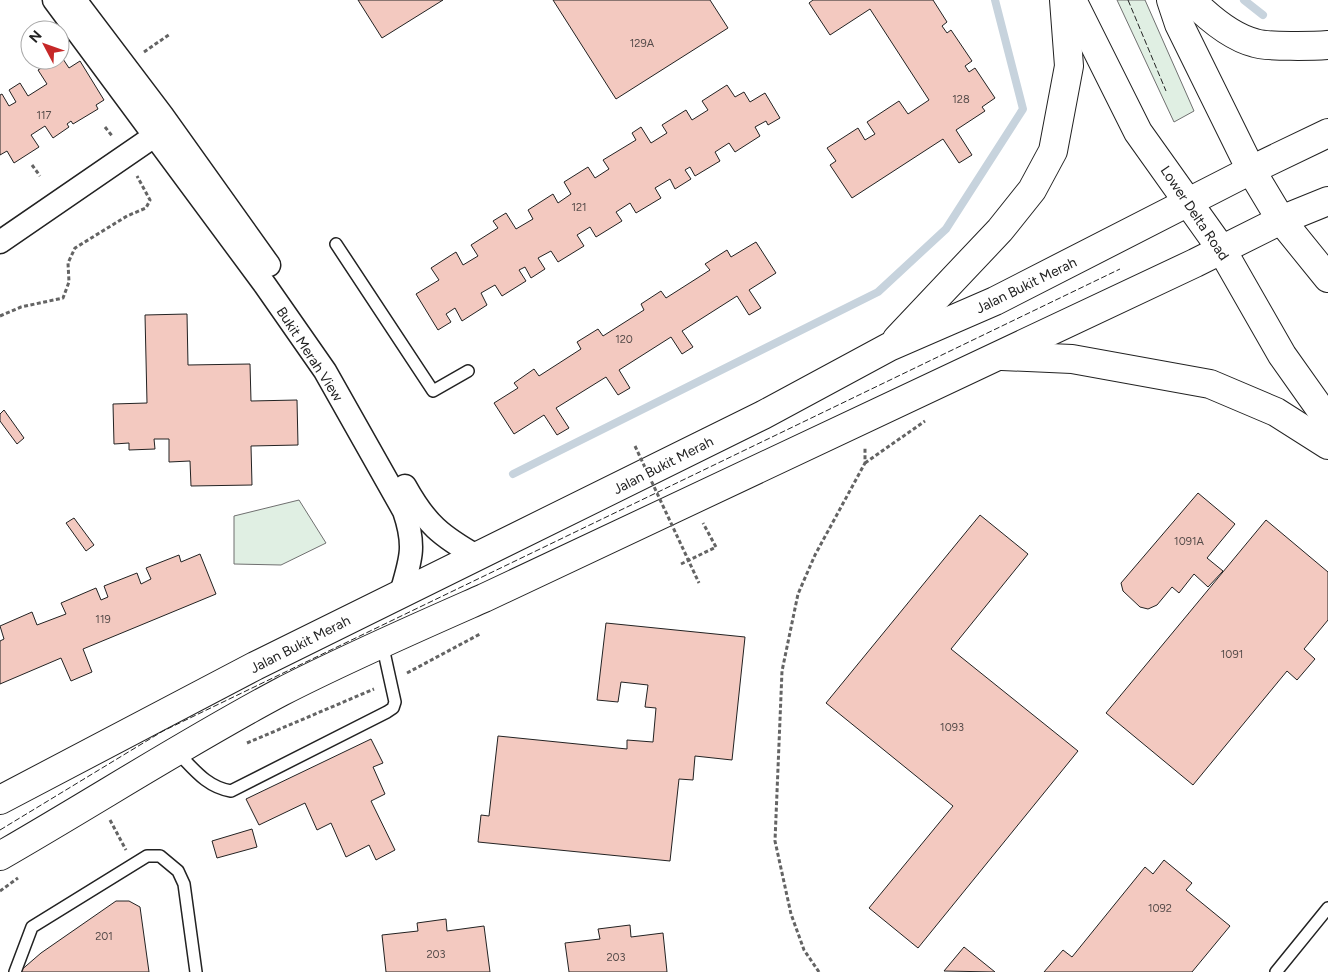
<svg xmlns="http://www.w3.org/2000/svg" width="1328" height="972" viewBox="0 0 1328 972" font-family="Figtree,sans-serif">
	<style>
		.green { fill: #e0efe3; stroke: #6f6f6f }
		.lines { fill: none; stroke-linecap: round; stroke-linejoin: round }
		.stream { stroke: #c7d3dd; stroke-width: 8 }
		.building { fill: #f3c9c0; stroke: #222 }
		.lane-casing { stroke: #222; stroke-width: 14 }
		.street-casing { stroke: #222; stroke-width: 25 }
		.primary-casing { stroke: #222; stroke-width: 30 }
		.path { stroke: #646464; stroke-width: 3; stroke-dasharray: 4 2.5; stroke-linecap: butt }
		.lane { stroke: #fff; stroke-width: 11 }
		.street { stroke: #fff; stroke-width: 22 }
		.primary { stroke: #fff; stroke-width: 28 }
		.path-bridge { stroke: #646464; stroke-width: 3; stroke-dasharray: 4 2.5; stroke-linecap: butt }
		.fence { stroke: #222; stroke-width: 1; stroke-dasharray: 6 2.5; stroke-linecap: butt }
		.labels { text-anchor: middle; stroke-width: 4; stroke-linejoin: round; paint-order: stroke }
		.number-label { font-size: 11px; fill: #564c4a }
		.street-label { font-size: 14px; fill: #222; stroke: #fff }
	</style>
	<rect width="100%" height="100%" fill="#fff"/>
	<g class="green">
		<polygon points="1117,0 1145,0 1194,111 1174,122"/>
		<polygon points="299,500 326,543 281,565 234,564 234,516"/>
	</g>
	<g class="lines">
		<g class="stream">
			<polyline points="1244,0 1263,15"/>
			<polyline points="513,474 878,292 946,229 1023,109 995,0"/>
		</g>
	</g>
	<g class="building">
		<polygon points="358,0 443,0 382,38"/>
		<polygon points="553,0 710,0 728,28 616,99"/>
		<polygon points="813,0 933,0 947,22 942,26 947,33 951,30 972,61 965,66 969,72 975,68 995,98 982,107 985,111 956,130 972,155 959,163 943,139 852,198 830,165 836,161 827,148 858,128 865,140 875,134 867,122 899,101 908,114 929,100 870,9 830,35 809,3"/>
		<polygon points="61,56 69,68 80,61 104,100 96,105 98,109 73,124 71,121 67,124 69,127 53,138 45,126 31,135 39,147 14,163 7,151 0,155 0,95 2,94 9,106 16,102 9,90 20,83 28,96 47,84 38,70 55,60 60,60"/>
		<polygon points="727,85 735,97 744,92 750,102 765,93 780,118 768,125 766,121 755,127 760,136 735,152 729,143 715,152 720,161 695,176 690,167 685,170 691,179 675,189 670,179 655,188 661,198 636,213 630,203 616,212 622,221 596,237 590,227 577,235 584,246 558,262 551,251 538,258 545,269 531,278 525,267 519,270 526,281 502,296 495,285 481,293 487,305 462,321 455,308 446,314 451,322 438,330 416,294 439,280 431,268 456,252 463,265 478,256 471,245 498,228 493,221 506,213 516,229 533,219 528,210 553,194 558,203 571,194 564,182 588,167 595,178 609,169 603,160 636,140 632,133 641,127 651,143 667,133 662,125 686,110 692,120 708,110 702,101"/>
		<polygon points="756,242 776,273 749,290 761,308 749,315 737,296 682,331 693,347 682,354 671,337 619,370 630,388 618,395 606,377 556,408 569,428 557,435 544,415 514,434 494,403 518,388 514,383 534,369 539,376 581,349 577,342 598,329 603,336 644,310 641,304 661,291 666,298 710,270 705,264 727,250 731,257"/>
		<polygon points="187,314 188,365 250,364 251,401 297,400 298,445 251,446 252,485 191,486 190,461 169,462 169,439 154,439 155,449 129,450 129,443 114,444 113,404 147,403 145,315"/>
		<polygon points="4,410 24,438 17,444 0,421 0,414"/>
		<polygon points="1198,493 1235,524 1207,558 1223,571 1208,587 1194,574 1179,593 1172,587 1157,605 1148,609 1140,607 1123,591 1121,583"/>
		<polygon points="980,515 1028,554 951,649 1078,751 918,948 869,908 953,806 826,703"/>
		<polygon points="74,518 94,545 86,551 66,523"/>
		<polygon points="1266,520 1328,572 1328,620 1304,649 1315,659 1297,680 1287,671 1193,785 1106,713"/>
		<polygon points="200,554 216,594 83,649 92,672 71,681 61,658 0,684 0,641 4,639 0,626 32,612 37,625 66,614 61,603 96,588 101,600 108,597 104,586 137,573 141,584 151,579 146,568 179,555 181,562"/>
		<polygon points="606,623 745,637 732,760 695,756 693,780 679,779 670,861 478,842 481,815 489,816 498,736 627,749 627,740 653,742 656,708 645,707 648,685 621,682 618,702 597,700"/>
		<polygon points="371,739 383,763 373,767 385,794 371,801 395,850 376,860 369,845 346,857 331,823 317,830 305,803 259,825 246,799"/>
		<polygon points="252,829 257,847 217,858 212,841"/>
		<polygon points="1164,860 1192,883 1186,890 1230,926 1192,972 1044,972 1063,950 1072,957 1145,867 1153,874"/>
		<polygon points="116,901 129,901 140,907 149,972 19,972 41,953"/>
		<polygon points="446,919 447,931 484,926 490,972 386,972 382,935 418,931 417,923"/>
		<polygon points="630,925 631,937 663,933 667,972 569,972 565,943 600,939 598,929"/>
		<polygon points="964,947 995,972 944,971"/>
	</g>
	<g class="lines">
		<g class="lane-casing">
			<g id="lane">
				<polyline points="336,244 433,391 468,371"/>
				<path d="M176 751C193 768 206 787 231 791L387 712 393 708 395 702 382 643"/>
				<polyline points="15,972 32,927 147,856 160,856 178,871 184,884 196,972"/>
				<polyline points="1276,972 1328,908"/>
			</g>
		</g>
		<g class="street-casing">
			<g id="street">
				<path d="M54 0 265 285 325 371 404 511C416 546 411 559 401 593"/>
				<polyline points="75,0 162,115 269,265"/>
				<polyline points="0,242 166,128"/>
				<path d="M405 486C426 524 441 536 478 557"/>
			</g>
		</g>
		<g class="primary-casing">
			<g id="primary">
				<polyline points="1072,0 1138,132 1222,250 1282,355 1328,420"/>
				<polyline points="1171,0 1179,24 1251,170 1281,220 1328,278"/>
				<path d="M1191 0C1208 17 1231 37 1255 43 1266 47 1315 46 1328 45"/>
				<polyline points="897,339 1000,230 1032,190 1053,151 1069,66 1064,0"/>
				<polyline points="1002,356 1072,359 1210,384 1276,412 1328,445"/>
				<polyline points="0,800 255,666 763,415 889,347 995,301 1251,170 1328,133"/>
				<path d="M0 856C94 802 185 743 281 692 347 658 416 628 484 598L1195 263 1281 220 1328 201"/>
			</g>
		</g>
		<g class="path">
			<polyline points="144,52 170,34"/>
			<polyline points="105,127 113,137"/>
			<polyline points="32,165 40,176"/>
			<polyline points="0,316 21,307 63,298 69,282 68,263 75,248 127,216 146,208 150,200 137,176"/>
			<polyline points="865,463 925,421"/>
			<polyline points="681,564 716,547 703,523"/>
			<polyline points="407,673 480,634"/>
			<polyline points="247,743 374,689"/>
			<polyline points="110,820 126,850"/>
			<polyline points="0,891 18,878"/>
			<polyline points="819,972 804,950 791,914 775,841 782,671 798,594 815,555 865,463 865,447"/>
		</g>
		<use href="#lane" class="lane"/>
		<use href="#street" class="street"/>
		<use href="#primary" class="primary"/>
		<polyline class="path-bridge" points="635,446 699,583"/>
		<g class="fence">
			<polyline points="1128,0 1166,91"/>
			<polyline points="0,830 163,731 1120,269"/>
		</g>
	</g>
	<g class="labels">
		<g class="number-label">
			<text x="642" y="47">129A</text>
			<text x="961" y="103">128</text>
			<text x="44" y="119">117</text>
			<text x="579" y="211">121</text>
			<text x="624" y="343">120</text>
			<text x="1189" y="545">1091A</text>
			<text x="103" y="623">119</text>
			<text x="1232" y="658">1091</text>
			<text x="952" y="731">1093</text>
			<text x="1160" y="912">1092</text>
			<text x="104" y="940">201</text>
			<text x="436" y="958">203</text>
			<text x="616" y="961">203</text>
		</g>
		<g class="street-label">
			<text transform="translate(1195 213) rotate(56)" y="5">Lower Delta Road</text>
			<text transform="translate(1026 285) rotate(-26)" y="5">Jalan Bukit Merah</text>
			<text transform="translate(310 354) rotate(57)" y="5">Bukit Merah View</text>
			<text transform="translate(663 465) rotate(-27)" y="5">Jalan Bukit Merah</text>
			<text transform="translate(300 644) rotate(-27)" y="5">Jalan Bukit Merah</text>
		</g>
	</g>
	<g transform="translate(45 45) rotate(311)"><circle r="24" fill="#ffffff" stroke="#a7a7a7"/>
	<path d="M0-4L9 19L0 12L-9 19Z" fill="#c62828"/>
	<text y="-8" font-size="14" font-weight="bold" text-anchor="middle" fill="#222222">N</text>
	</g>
</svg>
